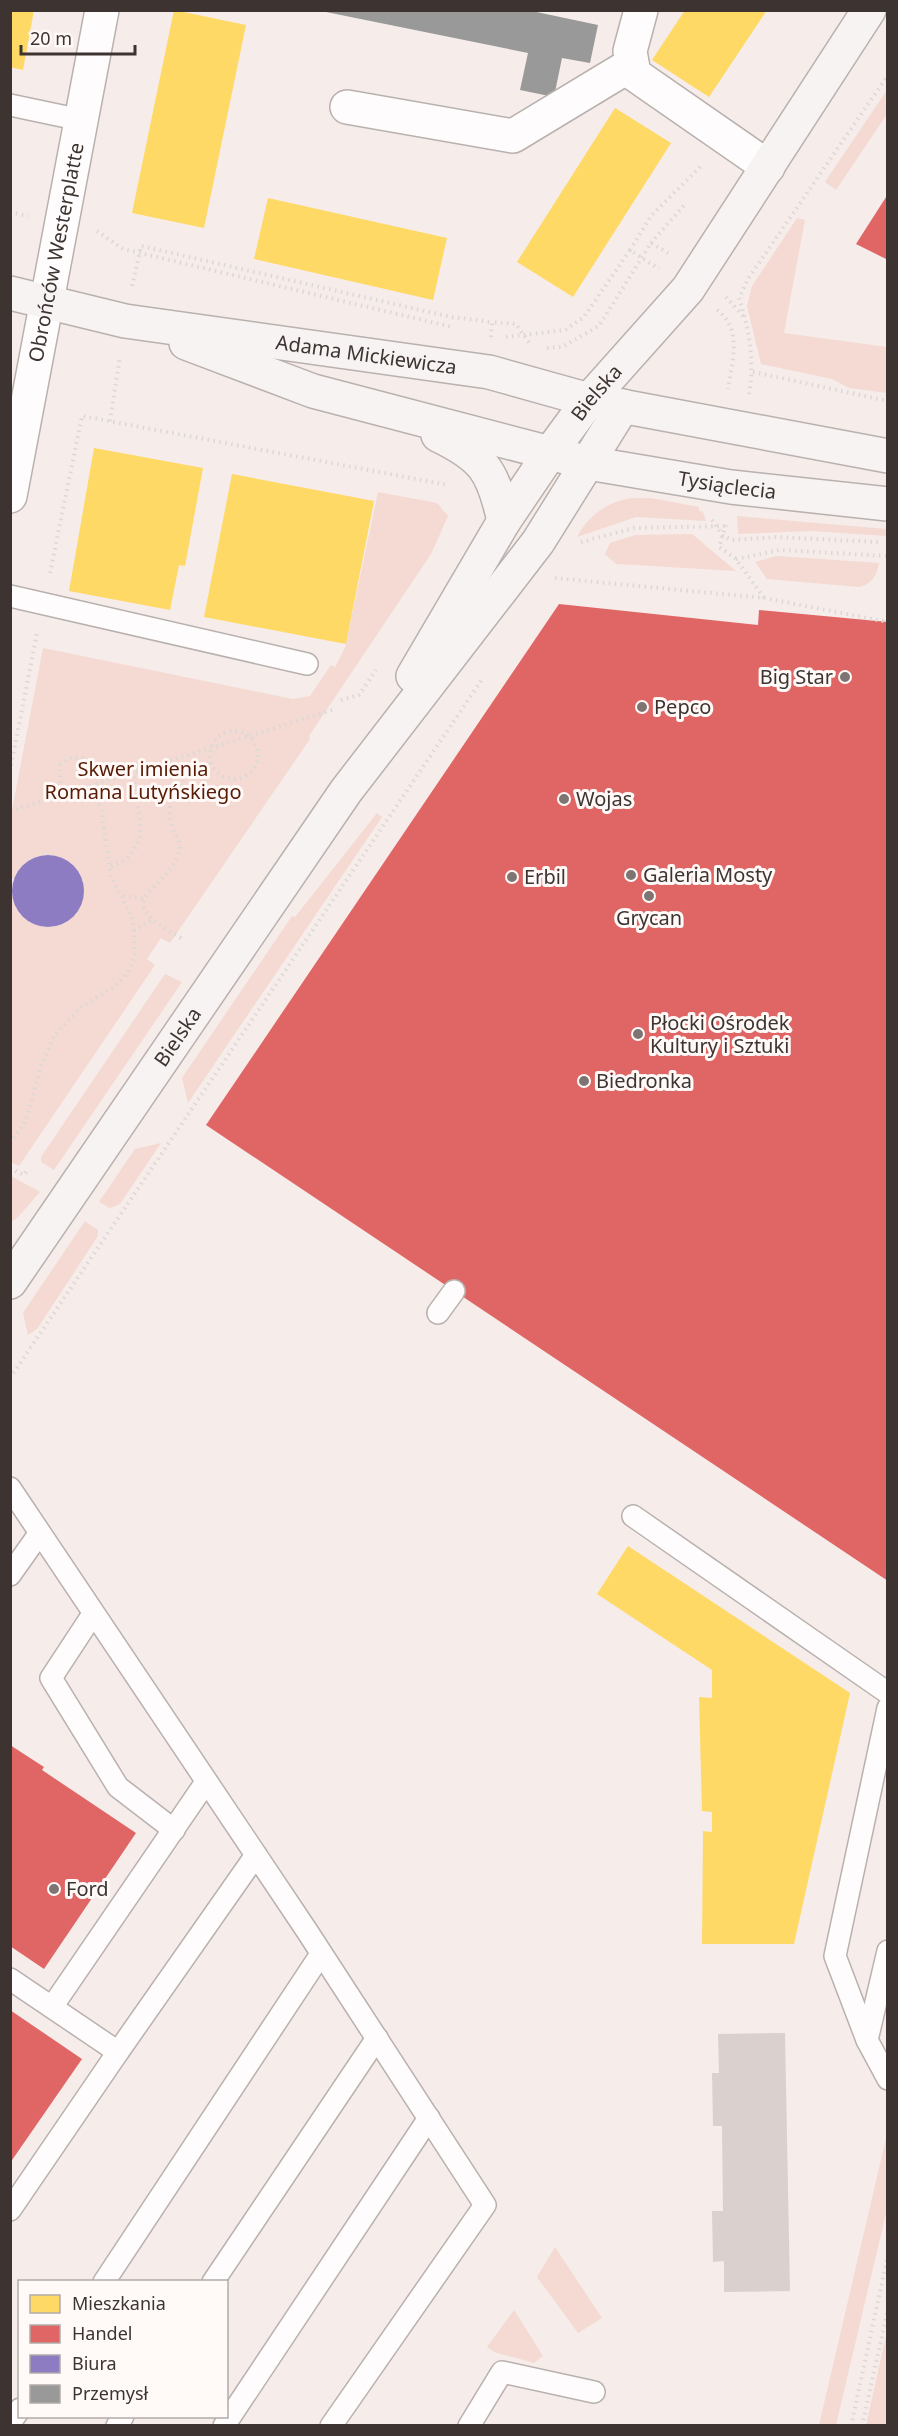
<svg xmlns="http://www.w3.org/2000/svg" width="898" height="2436" viewBox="0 0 898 2436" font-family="'Noto Sans',sans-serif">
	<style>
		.green { fill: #f4dad2 }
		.homes { fill: #ffd966 }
		.shops { fill: #e06666 }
		.offices { fill: #8e7cc3 }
		.industry { fill: #999 }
		.building { fill: #dad1cf }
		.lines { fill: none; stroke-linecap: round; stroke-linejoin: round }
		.lane-casing { stroke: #b9b1ae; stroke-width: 24 }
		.street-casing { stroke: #b9b1ae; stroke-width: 36 }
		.secondary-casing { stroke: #b9b1ae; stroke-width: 36 }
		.path { stroke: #dbd8d6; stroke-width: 4; stroke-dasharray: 1.5 4.5; stroke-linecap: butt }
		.lane { stroke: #fefcfc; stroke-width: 21 }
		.street { stroke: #fefcfc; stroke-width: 33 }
		.secondary { stroke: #f7f3f2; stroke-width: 33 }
		.poi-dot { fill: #7e7471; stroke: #fffaf8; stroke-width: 2 }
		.labels { text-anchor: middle; stroke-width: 6; stroke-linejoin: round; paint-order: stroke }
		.street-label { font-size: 20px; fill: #3d3431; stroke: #fffaf8 }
		.poi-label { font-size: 20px; fill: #3d3431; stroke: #fffaf8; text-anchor: start }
		.park-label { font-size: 20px; fill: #581b05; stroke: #fffaf8 }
	</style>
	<rect width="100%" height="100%" fill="#f6ece9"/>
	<g class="green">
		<polygon points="887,90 887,114 836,190 825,182"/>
		<polygon points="797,218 805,220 784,333 887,347 887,393 849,388 832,379 761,364 747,306 752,286"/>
		<path d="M378 492 437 503 448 516 431 554 309 736 310 739 170 943 161 938 147 959 155 965 19 1166 11 1162V891C13 896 14 905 18 912 24 919 32 924 41 926 91 936 100 855 46 855 31 855 20 866 14 879H11V815L43 648 293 699 310 696 331 665 335 667 345 648Z"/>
		<path d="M631 498H651L699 507V511L703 512 706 521 636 517 577 537C589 515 607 502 631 498Z"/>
		<polygon points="737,516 887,529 887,536 811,531 738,534"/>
		<polygon points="692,534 736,571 616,564 605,554 610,543 635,535"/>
		<path d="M777 556 879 563C877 575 872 584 859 587L767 579 755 562Z"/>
		<polygon points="377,813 382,817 188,1103 182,1078 292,916 295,917"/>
		<polygon points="165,974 182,982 54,1170 41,1162 41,1157"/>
		<polygon points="161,1143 120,1204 110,1208 99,1202 135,1149"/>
		<polygon points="11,1176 40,1192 17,1218 11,1222"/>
		<polygon points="85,1221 98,1230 98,1236 37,1329 28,1335 23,1313"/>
		<polygon points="887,2134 887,2209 836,2425 819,2425"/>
		<polygon points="555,2247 602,2318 578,2333 537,2277"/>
		<polygon points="514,2310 543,2356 534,2363 494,2352 487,2347"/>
		<polygon points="887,2331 887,2425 866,2425"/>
	</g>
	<g class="homes">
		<polygon points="10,10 34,10 23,70 10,67"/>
		<polygon points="174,10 246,25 204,228 132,213"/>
		<polygon points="685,10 767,10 709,97 652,60"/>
		<polygon points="615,108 671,143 573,297 517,262"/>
		<polygon points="268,198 447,238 433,300 254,259"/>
		<polygon points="94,448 203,468 185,566 179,565 170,610 69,591"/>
		<polygon points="232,474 374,501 346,644 204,617"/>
		<polygon points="628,1546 850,1693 794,1944 702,1944 703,1831 712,1832 712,1812 702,1811 699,1697 712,1698 712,1670 597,1594"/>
	</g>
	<g class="shops">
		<polygon points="888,194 888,260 856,244"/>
		<polygon points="559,604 758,625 759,610 888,622 888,1581 206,1125"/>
		<polygon points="10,1745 44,1767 42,1770 136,1833 44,1969 10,1946"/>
		<polygon points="10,2010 82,2059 10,2163"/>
	</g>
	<circle class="offices" cx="48" cy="891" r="36"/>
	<polygon class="industry" points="527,10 598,25 590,63 562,58 554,97 520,90 528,53 326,12"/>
	<polygon class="building" points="785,2033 790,2291 724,2292 724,2261 713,2262 712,2211 723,2211 722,2126 713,2126 712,2073 719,2073 718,2034"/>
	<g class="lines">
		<g class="lane-casing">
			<g id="lane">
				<polyline points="10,105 81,120"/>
				<polyline points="10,596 307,664"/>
				<polyline points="438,1313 454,1291"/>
				<polyline points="10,1488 307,1931 485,2205 331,2426"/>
				<polyline points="633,1516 888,1693"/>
				<polyline points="10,1575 39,1534"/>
				<polyline points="93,1614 51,1678 118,1787 174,1830"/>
				<polyline points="888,1951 867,2040 888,2079"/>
				<polyline points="10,1979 118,2052 256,1855"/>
				<polyline points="52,2007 206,1782"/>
				<polyline points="867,2040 835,1956 888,1708"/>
				<polyline points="10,2210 118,2052"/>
				<polyline points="104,2282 321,1954"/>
				<polyline points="213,2282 377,2038"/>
				<polyline points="10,2423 20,2409"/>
				<polyline points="117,2426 123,2416"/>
				<polyline points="224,2426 429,2118"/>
				<polyline points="469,2426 502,2372 594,2392"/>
			</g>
		</g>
		<g class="street-casing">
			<g id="street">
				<polyline points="641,10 630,51 634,74 768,167"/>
				<polyline points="347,107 513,136 632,64"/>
				<path id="s1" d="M10 496 102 10"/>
			</g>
		</g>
		<g class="secondary-casing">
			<g id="secondary">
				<path id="s2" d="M10 293 125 321 489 372 589 400 888 456"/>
				<path id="s3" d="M186 343 313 391 588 463 731 487 888 504"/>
				<path d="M438 435C484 457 493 471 504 521"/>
				<path id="s4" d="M413 676 504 521 550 453 589 400 688 289 869 10"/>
				<path id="s5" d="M10 1282 346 791 538 542 623 406"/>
			</g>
		</g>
		<g class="path">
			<polyline points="10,212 28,216"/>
			<polyline points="97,231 123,249 452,327"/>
			<polyline points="651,243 686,203"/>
			<polyline points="630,250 651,216 703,164"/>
			<polyline points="132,286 141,246 451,317 492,322"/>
			<polyline points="726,297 743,316"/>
			<path d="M717 310C743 329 732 362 728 389"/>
			<polyline points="491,337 492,322 516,324 530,344"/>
			<polyline points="506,337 565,330 584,317 630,250 659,269"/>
			<polyline points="547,348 562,347 599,326 651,243 668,253"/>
			<polyline points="753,372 888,401"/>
			<path d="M749 394C755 362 749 328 739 298L748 279 888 75"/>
			<polyline points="110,421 120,356"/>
			<polyline points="712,520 723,536 732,540 776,537 878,542"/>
			<polyline points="726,525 719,547 736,559 764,598"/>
			<polyline points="581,542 634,528 726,526"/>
			<polyline points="736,559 780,550 888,556"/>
			<polyline points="50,573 82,416 448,485"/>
			<polyline points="555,578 764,598 888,622"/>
			<polyline points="886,622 888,615"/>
			<polyline points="341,700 359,695 376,670"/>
			<circle cx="234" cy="755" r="24"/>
			<polyline points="10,771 37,633"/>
			<polyline points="61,795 60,765 69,758 84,758 106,781"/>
			<polyline points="10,811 335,709"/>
			<path d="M111 866C159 849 133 807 134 772"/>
			<polyline points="123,896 146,899"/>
			<polyline points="134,931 152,920"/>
			<path d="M181 938C105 896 166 895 179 852 182 842 175 836 172 826 163 794 184 775 211 763"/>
			<polyline points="10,1143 26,1120 41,1066 54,1036 81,1007 114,987 124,977 132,965 135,952 133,919 111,877 101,807 84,788"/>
			<polyline points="10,1168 24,1175 28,1169"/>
			<polyline points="10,1378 483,678"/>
			<polyline points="851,2426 888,2255"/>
			<polyline points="862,2426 888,2309"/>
		</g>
		<use href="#lane" class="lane"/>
		<use href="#street" class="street"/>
		<use href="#secondary" class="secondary"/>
	</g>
	<g class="poi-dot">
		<circle cx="845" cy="677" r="6"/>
		<circle cx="642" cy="707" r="6"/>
		<circle cx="564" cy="799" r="6"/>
		<circle cx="631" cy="875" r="6"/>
		<circle cx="512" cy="877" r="6"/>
		<circle cx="649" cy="896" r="6"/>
		<circle cx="638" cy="1034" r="6"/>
		<circle cx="584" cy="1081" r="6"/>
		<circle cx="54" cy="1889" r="6"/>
	</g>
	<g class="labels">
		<g class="street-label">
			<text dy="7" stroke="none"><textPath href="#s1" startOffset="248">Obrońców Westerplatte</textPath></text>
			<text dy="7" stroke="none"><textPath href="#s2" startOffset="362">Adama Mickiewicza</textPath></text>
			<text dy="7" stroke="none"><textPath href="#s4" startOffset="338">Bielska</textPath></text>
			<text dy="7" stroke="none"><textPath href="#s3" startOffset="561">Tysiąclecia</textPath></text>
			<text dy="7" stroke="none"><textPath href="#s5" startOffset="297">Bielska</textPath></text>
		</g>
		<g class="poi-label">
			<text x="833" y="684" text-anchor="end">Big Star</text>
			<text x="654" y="714">Pepco</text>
			<text x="576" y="806">Wojas</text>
			<text x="643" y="882">Galeria Mosty</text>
			<text x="524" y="884">Erbil</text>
			<text x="649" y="925" text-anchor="middle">Grycan</text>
			<text x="650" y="1030">Płocki Ośrodek<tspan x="650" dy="23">Kultury i Sztuki</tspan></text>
			<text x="596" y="1088">Biedronka</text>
			<text x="66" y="1896">Ford</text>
		</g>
		<g class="park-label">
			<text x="143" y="776">Skwer imienia<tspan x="143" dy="23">Romana Lutyńskiego</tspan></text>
		</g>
	</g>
	<rect width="898" height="2436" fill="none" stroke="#3d3431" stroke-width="24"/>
	<rect x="18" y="2280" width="210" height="138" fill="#fffaf8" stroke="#b1aba8" stroke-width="1.5"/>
	<rect x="30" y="2295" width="30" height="18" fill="#ffd966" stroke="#b1aba8" stroke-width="1.5"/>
	<text x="72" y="2310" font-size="18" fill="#3d3431">Mieszkania</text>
	<rect x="30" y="2325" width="30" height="18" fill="#e06666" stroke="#b1aba8" stroke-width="1.5"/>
	<text x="72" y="2340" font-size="18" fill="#3d3431">Handel</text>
	<rect x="30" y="2355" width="30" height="18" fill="#8e7cc3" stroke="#b1aba8" stroke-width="1.5"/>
	<text x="72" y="2370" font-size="18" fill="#3d3431">Biura</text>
	<rect x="30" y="2385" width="30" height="18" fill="#999999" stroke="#b1aba8" stroke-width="1.5"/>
	<text x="72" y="2400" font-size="18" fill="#3d3431">Przemysł</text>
	<path d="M21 45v9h114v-9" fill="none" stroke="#3d3431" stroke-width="3"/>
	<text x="30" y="45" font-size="18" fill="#3d3431" stroke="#fffaf8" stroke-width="4.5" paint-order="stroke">20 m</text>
</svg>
